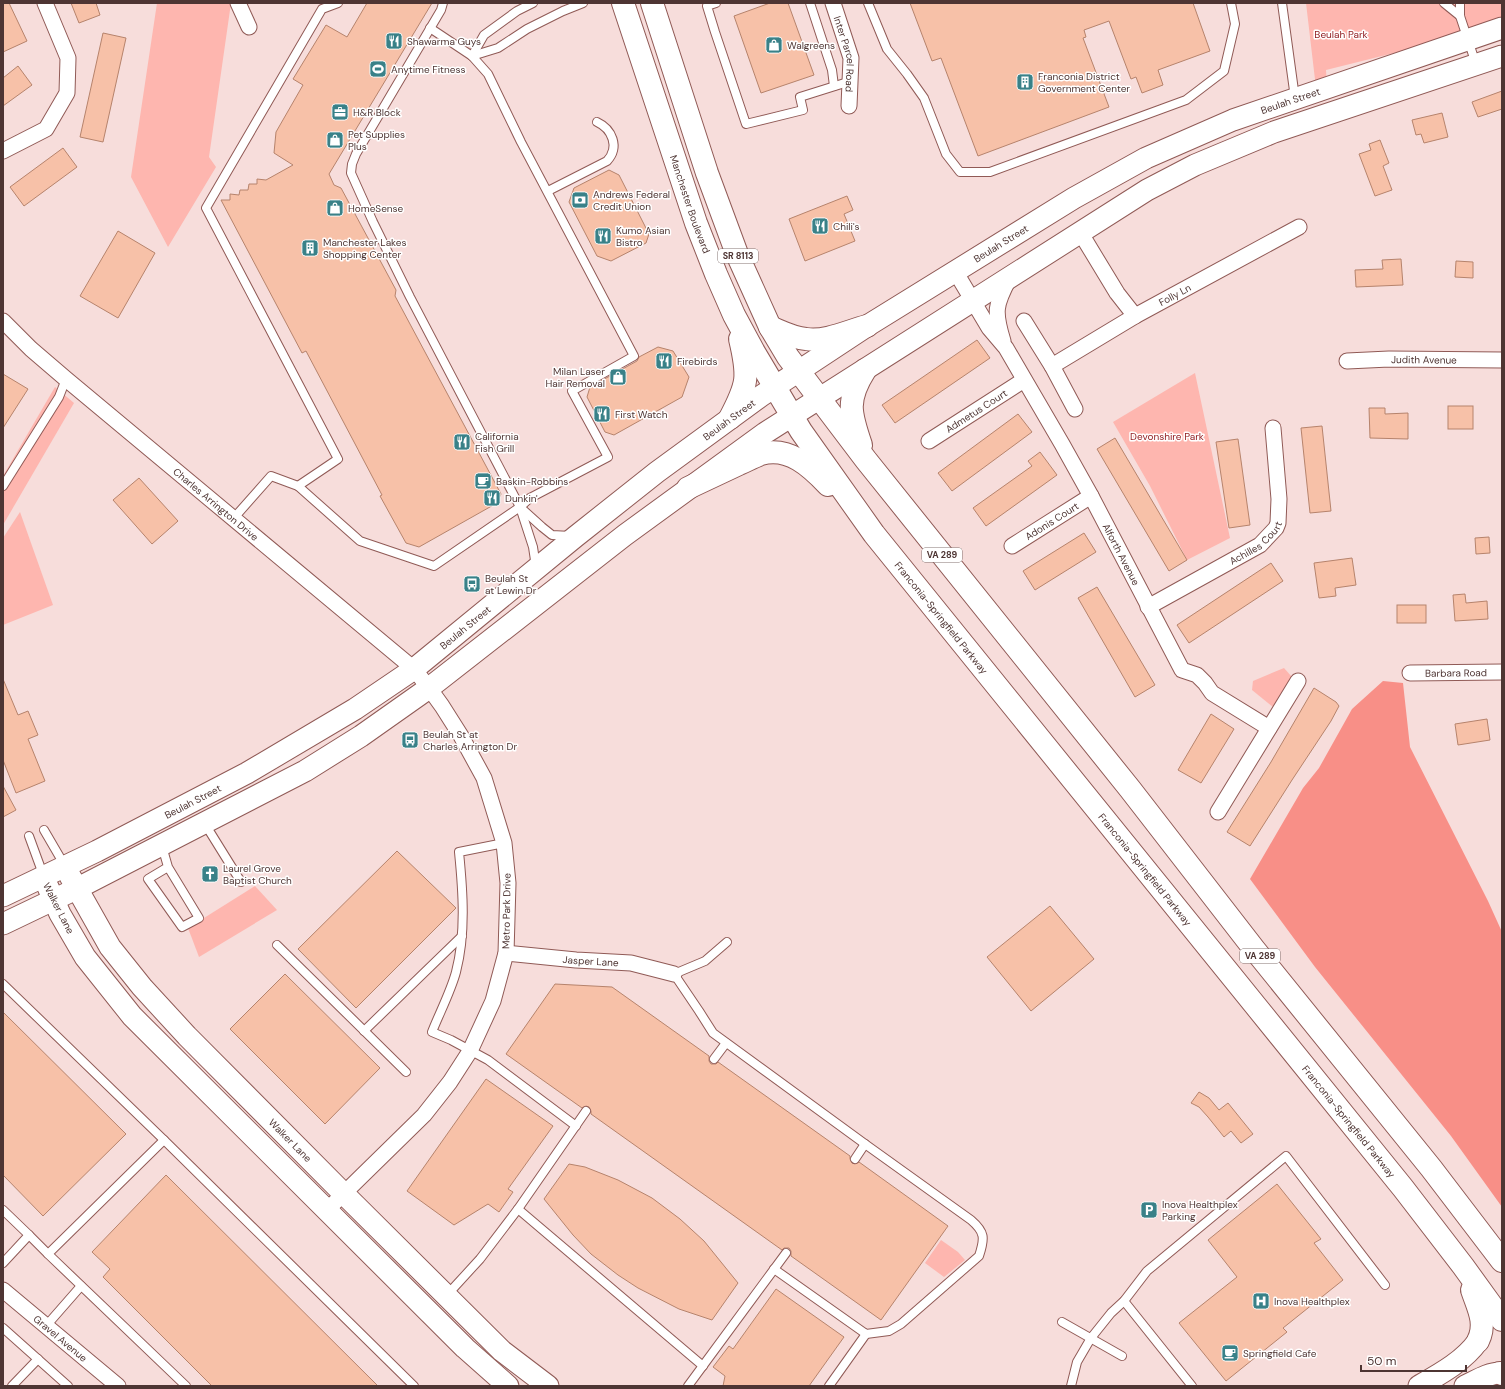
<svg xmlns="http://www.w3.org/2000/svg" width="1505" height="1389" viewBox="0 0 1505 1389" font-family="'DM Sans',sans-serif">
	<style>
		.green { fill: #feb6af }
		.forest { fill: #f88f87 }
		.building { fill: #f7c1a8; stroke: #b6836c }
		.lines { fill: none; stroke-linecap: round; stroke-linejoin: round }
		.lane-casing { stroke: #905a56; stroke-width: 10 }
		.street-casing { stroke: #905a56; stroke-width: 17 }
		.secondary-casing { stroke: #905a56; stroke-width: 23 }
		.primary-casing { stroke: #905a56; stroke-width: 24 }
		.lane { stroke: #fff; stroke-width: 8 }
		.street { stroke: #fff; stroke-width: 15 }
		.secondary { stroke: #fff; stroke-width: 21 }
		.primary { stroke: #fff; stroke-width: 22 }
		.labels { text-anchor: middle; stroke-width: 3; stroke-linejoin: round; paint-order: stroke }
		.shield { fill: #fff; stroke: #837270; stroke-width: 1 }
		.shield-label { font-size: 9px; font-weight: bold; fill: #4e3533 }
		.park-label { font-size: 10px; fill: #8f1a1e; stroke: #fff }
		.poi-label { font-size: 10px; fill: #4e3533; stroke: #fff; text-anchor: start }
		.street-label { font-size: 10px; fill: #4e3533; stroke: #fff }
	</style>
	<rect width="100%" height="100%" fill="#f7dddb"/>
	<g class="green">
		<polygon points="157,3 231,3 209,157 216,167 168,247 131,177"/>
		<polygon points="1306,3 1502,3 1502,26 1326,70 1327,86 1316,88"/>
		<polygon points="1195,373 1230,538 1187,560 1150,486 1113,422"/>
		<polygon points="55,387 74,403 3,525 3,476"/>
		<polygon points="20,512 53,605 3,625 3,538"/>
		<polygon points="1284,668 1292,677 1273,707 1252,690 1253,681"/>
		<polygon points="255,886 277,910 199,957 188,928"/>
		<polygon points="941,1240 958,1252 965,1260 944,1277 925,1263"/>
	</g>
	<polygon class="forest" points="1383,681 1403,683 1410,747 1488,901 1502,932 1502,1207 1451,1136 1315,967 1250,879 1303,788 1319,768 1352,709"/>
	<g class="building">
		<polygon points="3,3 9,3 27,41 3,52"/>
		<polygon points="71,3 96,3 100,15 79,23"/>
		<polygon points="367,3 432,3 329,174 334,185 341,188 396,290 395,296 501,494 497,503 419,547 406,543 380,496 382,495 306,351 302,353 221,200 230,200 230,194 239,195 240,190 248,190 249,184 257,184 257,179 266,180 293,165 274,153 276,132 303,85 293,79 326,25 347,37"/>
		<polygon points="770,3 788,3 814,75 761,93 734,16"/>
		<polygon points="910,3 1193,3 1210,51 1158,70 1163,85 1142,93 1136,77 1131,79 1109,21 1084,30 1086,37 1083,38 1109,107 978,156 941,58 932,61"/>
		<polygon points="103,33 126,38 103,142 80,137"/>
		<polygon points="18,66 32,85 3,106 3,78"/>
		<polygon points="1502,91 1502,109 1478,117 1472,102"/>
		<polygon points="1442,113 1448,137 1424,143 1421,134 1416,135 1412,120"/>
		<polygon points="1380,140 1389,163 1383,166 1392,190 1375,196 1359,154 1371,150 1369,144"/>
		<polygon points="63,148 77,167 24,206 10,187"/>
		<polygon points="609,170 619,175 649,234 646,243 611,261 597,256 569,202 574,188"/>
		<polygon points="847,196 853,210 844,214 855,241 805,261 789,219"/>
		<polygon points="118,231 155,253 118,318 80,296"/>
		<polygon points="1401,259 1403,285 1356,287 1355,270 1383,269 1382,260"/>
		<polygon points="1456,261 1473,262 1473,278 1455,277"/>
		<polygon points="977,340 990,358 895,423 882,405"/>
		<polygon points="658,347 673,351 689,377 682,397 614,435 605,432 587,397 590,387 637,361 639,357"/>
		<polygon points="3,374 28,389 3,428"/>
		<rect x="1448" y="406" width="25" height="23"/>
		<polygon points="1369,408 1385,408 1385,414 1408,413 1408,439 1370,438"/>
		<polygon points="1018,414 1032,432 952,491 938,473"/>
		<polygon points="1322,426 1331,511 1310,513 1301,428"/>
		<polygon points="1115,438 1187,560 1169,571 1097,449"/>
		<polygon points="1238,439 1250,525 1229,528 1216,442"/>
		<polygon points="1040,452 1057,475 986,526 973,508 1032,466 1028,461"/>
		<polygon points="139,478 178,521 152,544 113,500"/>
		<polygon points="1084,533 1096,552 1035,590 1023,571"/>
		<polygon points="1489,537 1490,553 1476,554 1475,538"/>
		<polygon points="1352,558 1356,585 1335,588 1336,596 1319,598 1314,563"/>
		<polygon points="1271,563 1283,581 1189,643 1177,625"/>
		<polygon points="1097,587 1155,685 1135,697 1078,598"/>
		<polygon points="1465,594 1466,603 1487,601 1488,619 1455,621 1453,595"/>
		<rect x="1397" y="605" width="29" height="18"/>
		<polygon points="3,679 18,715 28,711 38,735 28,739 45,781 16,793 3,760"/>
		<polygon points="1314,688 1336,702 1339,706 1331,721 1292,780 1250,846 1227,832 1271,762"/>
		<polygon points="1211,714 1234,729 1201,783 1178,770"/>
		<polygon points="1487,719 1490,740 1458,745 1455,724"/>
		<polygon points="3,786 16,810 3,817"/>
		<polygon points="397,851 456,908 356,1008 298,949"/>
		<polygon points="1050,906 1094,959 1031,1011 987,957"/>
		<polygon points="285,974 380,1068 325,1124 230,1029"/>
		<polygon points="555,984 612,987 709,1056 709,1061 711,1064 716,1064 718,1062 850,1156 850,1159 852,1163 855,1164 859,1162 948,1226 881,1320 791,1256 791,1251 789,1248 784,1248 782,1250 591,1114 591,1111 589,1107 586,1106 582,1108 506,1054"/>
		<polygon points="3,1012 126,1134 43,1216 3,1175"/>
		<polygon points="486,1079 553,1126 508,1189 513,1192 499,1212 488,1204 454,1225 407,1191"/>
		<polygon points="1199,1092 1209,1098 1219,1110 1228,1103 1253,1134 1241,1143 1231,1131 1224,1137 1208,1117 1199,1107 1191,1103"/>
		<polygon points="569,1164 585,1167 618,1180 652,1198 680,1219 704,1241 738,1283 712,1320 679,1309 638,1288 618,1275 591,1254 573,1235 544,1199"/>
		<polygon points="166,1175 378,1386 212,1386 103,1277 110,1269 92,1252"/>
		<polygon points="1277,1184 1321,1239 1314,1243 1343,1280 1283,1328 1287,1332 1226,1381 1179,1323 1237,1277 1208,1240"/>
		<polygon points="776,1289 844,1337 809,1386 723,1386 725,1376 713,1367 729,1346 733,1349"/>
	</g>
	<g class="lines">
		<g class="lane-casing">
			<g id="lane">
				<polyline points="338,3 322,9 206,208 338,459 298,486 360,541 434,566 520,507 530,498 608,457 572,391 634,356 521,142 488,74 472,56 430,28"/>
				<polyline points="443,3 441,10 356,154 352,164 351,173 373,222 410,297 520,507 533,547 536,567"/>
				<polyline points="716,3 707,6 715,32 746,124 803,110 800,97 851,81"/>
				<polyline points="810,3 832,70 834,86"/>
				<polyline points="868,3 887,49 907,74 924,98 946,154 960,172 990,172 1186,100 1224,71 1235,24 1231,3"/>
				<polyline points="1282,3 1295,98"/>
				<polyline points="1444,3 1460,16"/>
				<polyline points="1460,3 1460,16 1476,64"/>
				<polyline points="472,56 498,48 527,29 563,11 583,3"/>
				<polyline points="472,56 484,35 517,11 533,3"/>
				<path d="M548 191 607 161C620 147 612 129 597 122"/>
				<polyline points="3,486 59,397 66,379"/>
				<polyline points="521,508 542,527 552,535 571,536"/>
				<polyline points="233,519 271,476 298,486"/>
				<polyline points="205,824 241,882"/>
				<polyline points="44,830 65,866"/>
				<polyline points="29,836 44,877"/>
				<path d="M504 843 459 852C463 892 466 933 456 972 451 991 439 1014 432 1032L451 1040 488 1060 576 1126"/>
				<polyline points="162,846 168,867 199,918 182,927 148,879 168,867"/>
				<path d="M727 942 705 961 674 974 699 1011 713 1033 865 1144 971 1220C985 1232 985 1238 979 1256L901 1324 889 1331 866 1334 774 1269"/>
				<polyline points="277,945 406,1072"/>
				<polyline points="3,984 164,1140"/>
				<polyline points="364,1031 462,936"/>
				<polyline points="714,1059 726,1043"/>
				<polyline points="855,1159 865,1144"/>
				<polyline points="518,1209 703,1366"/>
				<polyline points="3,1210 29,1235"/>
				<polyline points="3,1263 29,1235 48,1254"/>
				<polyline points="447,1295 480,1259 518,1209 586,1111"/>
				<polyline points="1124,1301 1192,1386"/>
				<polyline points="1062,1322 1122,1356"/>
				<polyline points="46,1326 81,1286"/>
				<polyline points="3,1328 68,1386"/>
				<polyline points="12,1386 38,1359"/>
				<polyline points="186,1386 48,1254 164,1140 414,1386"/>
				<polyline points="688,1386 786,1253"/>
				<polyline points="829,1386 866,1334"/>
				<polyline points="1071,1386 1077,1362 1091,1338 1111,1313 1124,1301 1147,1271 1286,1156 1385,1285"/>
			</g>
		</g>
		<g class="street-casing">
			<g id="street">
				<polyline points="238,3 249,27"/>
				<path id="s1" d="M833 3 851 58 849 106"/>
				<polyline points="3,151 46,129 67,93 68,58 45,3"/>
				<polyline points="1080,232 1117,293 1135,316"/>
				<path id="s2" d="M955 271 989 328 1006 348 1062 444 1091 496 1182 670 1197 675 1205 683 1212 693 1269 728"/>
				<path id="s3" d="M3 321 31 349 66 379 414 669 429 688 442 706 461 736 484 778 504 843 508 883 506 953 493 1001 470 1051 450 1082 424 1115 326 1211"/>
				<polyline points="1024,321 1052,366 1075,409"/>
				<path d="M1003 341C994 312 995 305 1009 279"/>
				<path id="s4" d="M1347 361 1389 359 1502 360"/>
				<path id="s5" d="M1052 366 1135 316 1299 227"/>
				<path id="s6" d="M929 441 1024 380"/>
				<path id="s7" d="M1012 546 1091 496"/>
				<path id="s8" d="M1148 607 1260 545 1276 528 1278 523 1279 499 1273 428"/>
				<path id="s9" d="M1410 673 1502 672"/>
				<polyline points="1218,812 1298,681"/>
				<path id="s10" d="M506 953 576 960 631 963 674 974"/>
				<path id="s11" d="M3 1290 118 1386"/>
			</g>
		</g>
		<g class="secondary-casing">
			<g id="secondary">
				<path id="s12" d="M70 876 110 947 142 987 187 1036 344 1194 502 1351 548 1386"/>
				<polyline points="48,887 60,914 85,957 132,1016 465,1348 508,1386"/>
				<path id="s13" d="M3 896 97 851 247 773 355 709 414 669 575 537 657 472 761 396 867 326 1074 198 1146 158 1233 120 1502 28"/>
				<polyline points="3,924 76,889 305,771 361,736 429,688 625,535 765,433 1147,190 1195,165 1274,132 1502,56"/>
				<path d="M1419 1386C1440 1374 1464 1361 1478 1341"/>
				<path d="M1465 1386C1476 1381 1488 1373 1500 1373"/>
			</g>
		</g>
		<g class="primary-casing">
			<g id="primary">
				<path id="s14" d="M623 3 696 223 716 274 734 315 754 352 801 431 874 534 1403 1188 1463 1266 1502 1320"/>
				<polyline points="652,3 707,173 737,254 770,327 788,357 866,460 1130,789 1254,949 1431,1168 1502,1261"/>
				<path d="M770 327C782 332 793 338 806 339 826 342 848 331 867 326"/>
				<path d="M730 418C748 384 749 377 740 339"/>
				<path d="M861 445C850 413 846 400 865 370"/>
				<path d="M688 488C705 480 722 472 739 464 746 461 753 457 761 454 789 446 811 467 828 485"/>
				<path d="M1472 1290C1478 1308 1487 1323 1478 1341"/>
				<polyline points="1500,1373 1502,1374"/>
			</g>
		</g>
		<use href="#lane" class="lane"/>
		<use href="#street" class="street"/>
		<use href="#secondary" class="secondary"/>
		<use href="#primary" class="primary"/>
	</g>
	<defs>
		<g id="restaurant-square" transform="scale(0.9)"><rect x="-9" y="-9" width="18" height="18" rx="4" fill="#398188" stroke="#fff"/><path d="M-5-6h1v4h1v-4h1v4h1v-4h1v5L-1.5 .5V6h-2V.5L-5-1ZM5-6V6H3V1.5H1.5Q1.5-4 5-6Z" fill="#fff"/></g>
		<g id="shop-square" transform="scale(0.9)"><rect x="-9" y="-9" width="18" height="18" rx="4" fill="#398188" stroke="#fff"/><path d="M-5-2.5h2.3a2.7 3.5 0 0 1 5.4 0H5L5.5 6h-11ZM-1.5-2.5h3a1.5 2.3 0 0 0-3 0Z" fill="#fff"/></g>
		<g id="stadium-square" transform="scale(0.9)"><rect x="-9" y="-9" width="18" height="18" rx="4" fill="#398188" stroke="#fff"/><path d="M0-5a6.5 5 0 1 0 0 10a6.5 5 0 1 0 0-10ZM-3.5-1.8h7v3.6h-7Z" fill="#fff"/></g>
		<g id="building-square" transform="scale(0.9)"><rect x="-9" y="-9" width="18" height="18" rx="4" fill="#398188" stroke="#fff"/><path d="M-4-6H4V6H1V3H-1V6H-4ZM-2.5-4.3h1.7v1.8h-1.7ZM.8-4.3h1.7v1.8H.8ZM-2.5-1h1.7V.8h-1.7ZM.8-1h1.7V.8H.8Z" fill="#fff"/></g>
		<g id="office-square" transform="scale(0.9)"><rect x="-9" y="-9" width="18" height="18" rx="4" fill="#398188" stroke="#fff"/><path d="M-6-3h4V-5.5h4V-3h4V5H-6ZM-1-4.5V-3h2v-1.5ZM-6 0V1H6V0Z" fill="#fff"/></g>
		<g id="bank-square" transform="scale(0.9)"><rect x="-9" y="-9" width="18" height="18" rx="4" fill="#398188" stroke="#fff"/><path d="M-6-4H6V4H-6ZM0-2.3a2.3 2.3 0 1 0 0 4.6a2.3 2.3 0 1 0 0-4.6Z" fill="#fff"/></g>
		<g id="cafe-square" transform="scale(0.9)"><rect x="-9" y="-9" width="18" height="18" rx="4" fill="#398188" stroke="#fff"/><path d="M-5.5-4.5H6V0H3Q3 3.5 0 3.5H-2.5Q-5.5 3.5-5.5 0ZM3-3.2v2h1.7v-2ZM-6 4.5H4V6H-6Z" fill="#fff"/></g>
		<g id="bus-square" transform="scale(0.9)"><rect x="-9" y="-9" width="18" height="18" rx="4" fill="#398188" stroke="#fff"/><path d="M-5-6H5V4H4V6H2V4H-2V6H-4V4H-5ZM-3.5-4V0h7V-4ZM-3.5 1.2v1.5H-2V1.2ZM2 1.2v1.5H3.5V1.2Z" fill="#fff"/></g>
		<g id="church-square" transform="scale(0.9)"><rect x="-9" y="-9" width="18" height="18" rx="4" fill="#398188" stroke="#fff"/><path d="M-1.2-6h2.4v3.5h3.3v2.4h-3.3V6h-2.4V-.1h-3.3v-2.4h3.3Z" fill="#fff"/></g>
		<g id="parking-square" transform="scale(0.9)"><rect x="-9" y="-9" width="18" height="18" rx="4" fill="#398188" stroke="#fff"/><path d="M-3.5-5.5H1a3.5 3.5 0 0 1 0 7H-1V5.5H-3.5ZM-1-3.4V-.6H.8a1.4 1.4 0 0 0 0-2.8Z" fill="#fff"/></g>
		<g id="hospital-square" transform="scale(0.9)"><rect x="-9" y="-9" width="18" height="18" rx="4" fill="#398188" stroke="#fff"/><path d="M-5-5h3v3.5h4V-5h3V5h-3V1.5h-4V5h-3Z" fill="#fff"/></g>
	</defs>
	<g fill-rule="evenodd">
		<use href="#restaurant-square" x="394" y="41"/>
		<use href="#shop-square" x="774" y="45"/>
		<use href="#stadium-square" x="378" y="69"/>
		<use href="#building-square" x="1025" y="82"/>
		<use href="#office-square" x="340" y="112"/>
		<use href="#shop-square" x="335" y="140"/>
		<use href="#bank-square" x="580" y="200"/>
		<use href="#shop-square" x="335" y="208"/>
		<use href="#restaurant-square" x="820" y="226"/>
		<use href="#restaurant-square" x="603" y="236"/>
		<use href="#building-square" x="310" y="248"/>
		<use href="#restaurant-square" x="664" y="361"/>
		<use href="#shop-square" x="618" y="377"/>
		<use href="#restaurant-square" x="602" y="414"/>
		<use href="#restaurant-square" x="462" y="442"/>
		<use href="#cafe-square" x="483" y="481"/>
		<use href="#restaurant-square" x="492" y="498"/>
		<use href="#bus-square" x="472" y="584"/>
		<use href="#bus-square" x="410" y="740"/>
		<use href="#church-square" x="210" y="874"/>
		<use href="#parking-square" x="1149" y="1210"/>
		<use href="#hospital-square" x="1261" y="1301"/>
		<use href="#cafe-square" x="1230" y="1353"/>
	</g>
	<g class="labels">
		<g class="shield">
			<rect x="718" y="249" width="40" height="14" rx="3"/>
			<rect x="922" y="548" width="40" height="14" rx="3"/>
			<rect x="1240" y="949" width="40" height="14" rx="3"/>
		</g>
		<g class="shield-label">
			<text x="738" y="259">SR 8113</text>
			<text x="942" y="558">VA 289</text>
			<text x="1260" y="959">VA 289</text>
		</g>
		<g class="park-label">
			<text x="1341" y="38">Beulah Park</text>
			<text x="1167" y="440">Devonshire Park</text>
		</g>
		<g class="poi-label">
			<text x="407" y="45">Shawarma Guys</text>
			<text x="787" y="49">Walgreens</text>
			<text x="391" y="73">Anytime Fitness</text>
			<text x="1038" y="80">Franconia District<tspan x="1038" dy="12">Government Center</tspan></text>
			<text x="353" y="116">H&amp;R Block</text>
			<text x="348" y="138">Pet Supplies<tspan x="348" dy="12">Plus</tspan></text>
			<text x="593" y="198">Andrews Federal<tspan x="593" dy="12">Credit Union</tspan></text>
			<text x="348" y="212">HomeSense</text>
			<text x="833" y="230">Chili's</text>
			<text x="616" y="234">Kumo Asian<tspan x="616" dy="12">Bistro</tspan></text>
			<text x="323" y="246">Manchester Lakes<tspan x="323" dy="12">Shopping Center</tspan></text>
			<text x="677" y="365">Firebirds</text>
			<text x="605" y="375" text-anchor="end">Milan Laser<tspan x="605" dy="12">Hair Removal</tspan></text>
			<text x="615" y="418">First Watch</text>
			<text x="475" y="440">California<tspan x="475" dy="12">Fish Grill</tspan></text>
			<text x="496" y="485">Baskin-Robbins</text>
			<text x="505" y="502">Dunkin'</text>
			<text x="485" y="582">Beulah St<tspan x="485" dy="12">at Lewin Dr</tspan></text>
			<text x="423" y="738">Beulah St at<tspan x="423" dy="12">Charles Arrington Dr</tspan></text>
			<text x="223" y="872">Laurel Grove<tspan x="223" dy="12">Baptist Church</tspan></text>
			<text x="1162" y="1208">Inova Healthplex<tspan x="1162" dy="12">Parking</tspan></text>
			<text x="1274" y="1305">Inova Healthplex</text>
			<text x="1243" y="1357">Springfield Cafe</text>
		</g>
		<g class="street-label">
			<text dy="4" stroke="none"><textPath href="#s1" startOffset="53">Inter Parcel Road</textPath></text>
			<text dy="4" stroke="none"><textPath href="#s13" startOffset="1520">Beulah Street</textPath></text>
			<text dy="4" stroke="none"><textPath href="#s14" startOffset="212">Manchester Boulevard</textPath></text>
			<text dy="4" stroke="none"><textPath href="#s13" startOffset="1196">Beulah Street</textPath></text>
			<text dy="4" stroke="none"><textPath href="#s5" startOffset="142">Folly Ln</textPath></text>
			<text dy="4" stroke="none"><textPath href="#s4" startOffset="77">Judith Avenue</textPath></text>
			<text dy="4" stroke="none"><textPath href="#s6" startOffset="56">Admetus Court</textPath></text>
			<text dy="4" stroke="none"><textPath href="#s13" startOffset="872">Beulah Street</textPath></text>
			<text dy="4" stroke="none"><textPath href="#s3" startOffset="281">Charles Arrington Drive</textPath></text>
			<text dy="4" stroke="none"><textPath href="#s7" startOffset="47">Adonis Court</textPath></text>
			<text dy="4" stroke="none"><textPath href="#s8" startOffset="126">Achilles Court</textPath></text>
			<text dy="4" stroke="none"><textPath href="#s2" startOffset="329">Alforth Avenue</textPath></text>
			<text dy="4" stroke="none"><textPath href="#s14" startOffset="699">Franconia-Springfield Parkway</textPath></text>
			<text dy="4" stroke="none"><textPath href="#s13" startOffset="536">Beulah Street</textPath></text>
			<text dy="4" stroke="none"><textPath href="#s9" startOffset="46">Barbara Road</textPath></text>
			<text dy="4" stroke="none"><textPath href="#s13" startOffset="212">Beulah Street</textPath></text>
			<text dy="4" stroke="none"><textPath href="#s14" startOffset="1023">Franconia-Springfield Parkway</textPath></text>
			<text transform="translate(59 908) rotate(63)" y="4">Walker Lane</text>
			<text transform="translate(506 911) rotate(-89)" y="4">Metro Park Drive</text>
			<text dy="4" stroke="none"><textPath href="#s10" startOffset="85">Jasper Lane</textPath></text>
			<text dy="4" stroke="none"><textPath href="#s14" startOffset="1347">Franconia-Springfield Parkway</textPath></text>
			<text dy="4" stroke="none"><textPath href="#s12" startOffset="346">Walker Lane</textPath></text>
			<text dy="4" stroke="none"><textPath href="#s11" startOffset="75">Gravel Avenue</textPath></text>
		</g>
	</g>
	<rect width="1505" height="1389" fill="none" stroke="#4e3533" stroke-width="8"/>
	<path d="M1361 1365v6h105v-6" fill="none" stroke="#4e3533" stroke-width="2"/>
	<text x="1367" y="1365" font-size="12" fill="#4e3533" stroke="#ffffff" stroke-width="3" paint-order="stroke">50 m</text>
</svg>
